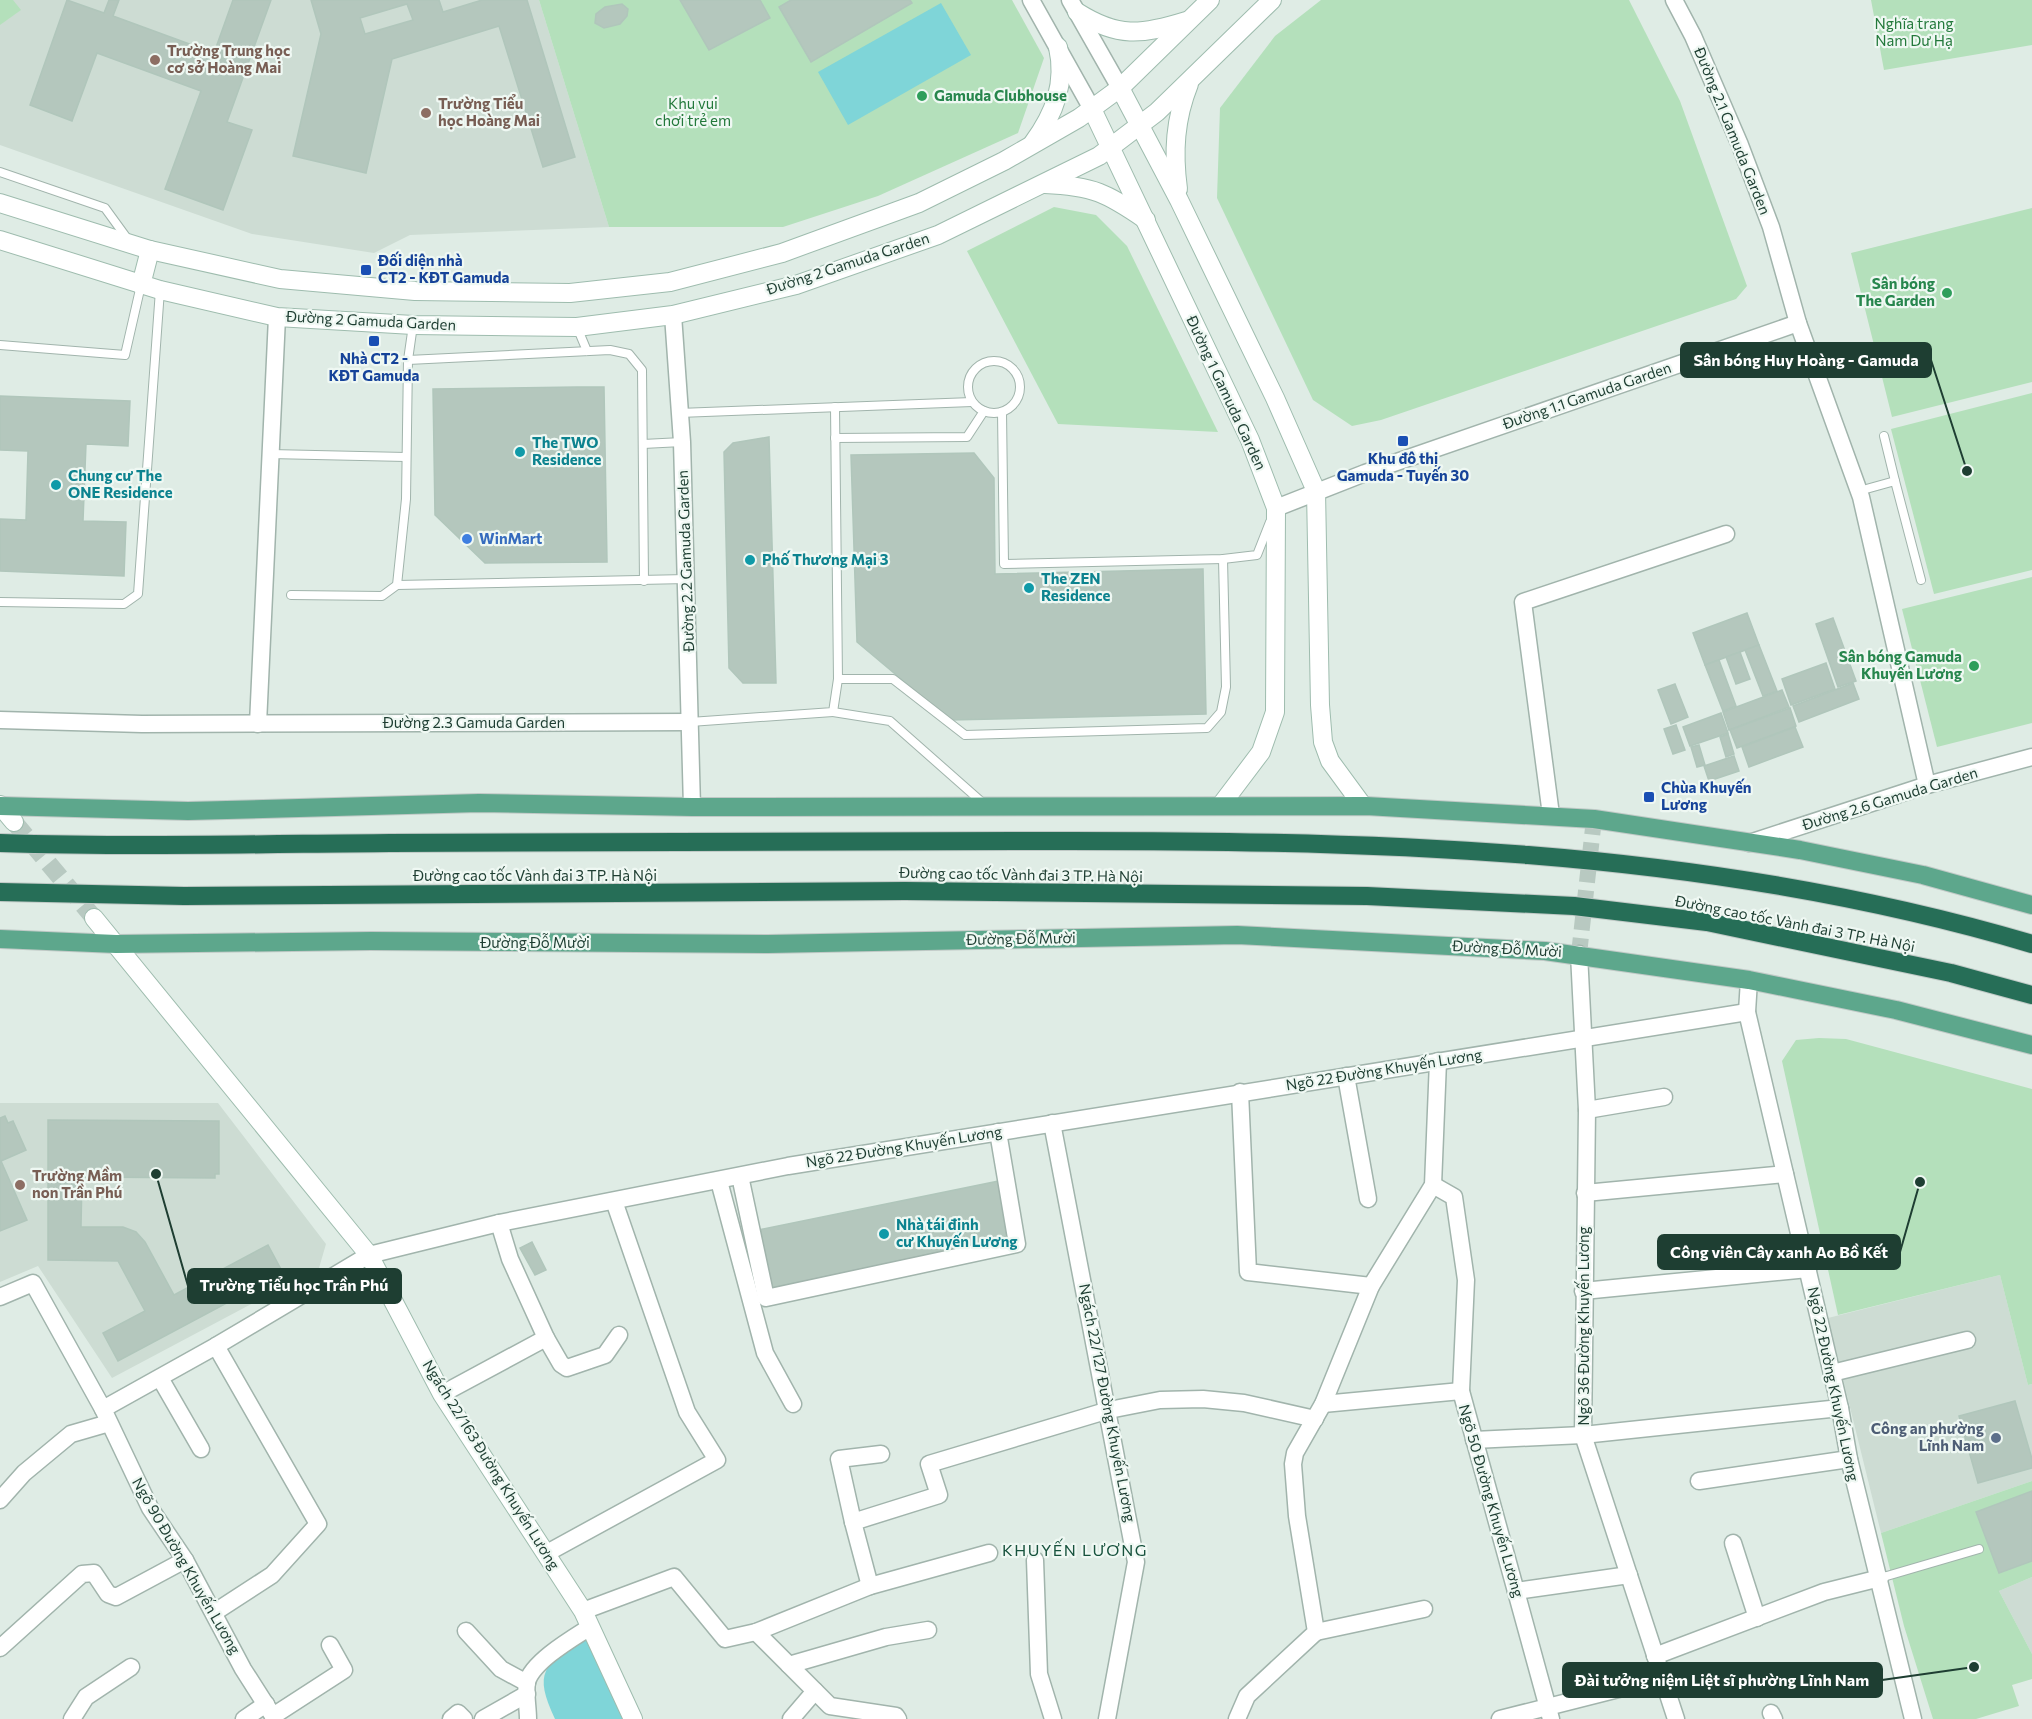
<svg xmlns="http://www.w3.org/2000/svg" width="2032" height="1719" viewBox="0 0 2032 1719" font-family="Commissioner,sans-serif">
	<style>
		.built { fill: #cddcd3 }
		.green { fill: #b4e0bb }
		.water { fill: #7fd5d8 }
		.building { fill: #b4c7bd; stroke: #b0c6bb; stroke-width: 1.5; fill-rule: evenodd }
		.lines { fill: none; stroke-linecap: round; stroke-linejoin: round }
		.street-tunnel { stroke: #b8c9c1; stroke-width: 16; stroke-dasharray: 16 8; stroke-linecap: butt }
		.secondary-tunnel { stroke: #b8c9c1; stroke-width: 18; stroke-dasharray: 18 9; stroke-linecap: butt }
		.lane-casing { stroke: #a1b4ac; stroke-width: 10 }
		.street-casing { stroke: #a1b4ac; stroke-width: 19 }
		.secondary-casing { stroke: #9ebcae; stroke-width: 20 }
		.primary-casing { stroke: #c0c9c6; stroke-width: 20 }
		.highway-casing { stroke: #c0c9c6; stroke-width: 20 }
		.lane { stroke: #fff; stroke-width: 8 }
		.street { stroke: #fff; stroke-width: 16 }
		.secondary { stroke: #fff; stroke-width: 18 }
		.primary { stroke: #5da78c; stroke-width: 18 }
		.highway { stroke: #266e57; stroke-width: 18 }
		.education-dot { fill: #8d6e63; stroke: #eff8f3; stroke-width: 2 }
		.leisure-dot { fill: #2e9e5b; stroke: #eff8f3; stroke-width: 2 }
		.transit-dot { fill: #1a4fb4; stroke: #eff8f3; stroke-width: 2 }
		.culture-dot { fill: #0f9aa8; stroke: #eff8f3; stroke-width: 2 }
		.shop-dot { fill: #3f7fe0; stroke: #eff8f3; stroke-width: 2 }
		.service-dot { fill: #5c6f8a; stroke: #eff8f3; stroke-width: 2 }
		.labels { text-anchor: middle; stroke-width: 4.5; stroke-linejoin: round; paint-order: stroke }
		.park-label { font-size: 15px; fill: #23793b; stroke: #eff8f3 }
		.education-label { font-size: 15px; font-weight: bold; fill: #785e54; stroke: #eff8f3; text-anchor: start }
		.leisure-label { font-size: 15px; font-weight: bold; fill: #27864d; stroke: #eff8f3; text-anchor: end }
		.street-label { font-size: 15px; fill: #1e3e32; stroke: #eff8f3 }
		.transit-label { font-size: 15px; font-weight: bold; fill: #164399; stroke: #eff8f3; text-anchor: start }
		.culture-label { font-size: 15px; font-weight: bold; fill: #0d838f; stroke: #eff8f3; text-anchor: start }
		.shop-label { font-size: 15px; font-weight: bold; fill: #366cbe; stroke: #eff8f3; text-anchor: start }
		.service-label { font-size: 15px; font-weight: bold; fill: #4e5e75; stroke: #eff8f3; text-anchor: end }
		.neighbourhood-label { font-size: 16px; letter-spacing: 1.5px; fill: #17523d; stroke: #eff8f3 }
		.leader { fill: none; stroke: #1e3e32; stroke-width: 2 }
		.callout-dot { fill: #1e3e32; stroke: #eff8f3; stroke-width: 2 }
		.callout { fill: #1e3e32; stroke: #1e3e32; stroke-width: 2 }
		.callout-label { font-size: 16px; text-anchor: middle; font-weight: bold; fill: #fff }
	</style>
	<rect width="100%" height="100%" fill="#dfece5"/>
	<g class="built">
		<polygon points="0,0 539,0 609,227 410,235 374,253 252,234 0,145"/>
		<polygon points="0,1103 218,1103 326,1244 319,1268 112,1378 38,1266 0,1282"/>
		<polygon points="2000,1275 2028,1385 2032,1384 2032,1481 1881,1533 1828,1318"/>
		<polygon points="2032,1577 2032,1654 1999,1591"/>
	</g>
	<g class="green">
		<polygon points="0,0 13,0 21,10 0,25"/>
		<polygon points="539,0 1012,0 1044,58 1018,133 878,196 783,227 609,227"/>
		<polygon points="1321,0 1629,0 1680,101 1747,286 1736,299 1381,420 1352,426 1313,400 1217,198 1220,108 1275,36"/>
		<polygon points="1871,0 2032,0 2032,45 1884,70"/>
		<polygon points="1054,207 1096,215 1127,246 1218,432 1058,424 967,251"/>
		<polygon points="2032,208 2032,382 1892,417 1851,253"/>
		<polygon points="2032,393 2032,570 1934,594 1891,429"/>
		<polygon points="2032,577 2032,723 1937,747 1902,609"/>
		<polygon points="1819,1038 1846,1039 2032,1089 2032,1384 2028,1385 2000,1275 1838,1315 1782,1061 1796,1040"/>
		<polygon points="2032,1481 2032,1577 1999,1591 2032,1654 2032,1679 2012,1685 2019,1706 1976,1719 1933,1719 1904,1626 1881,1533"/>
	</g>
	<g class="water">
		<polygon points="941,3 971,55 848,125 818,72"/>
		<path d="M585 1640 597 1647 629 1719H555C533 1673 543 1663 585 1640Z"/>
	</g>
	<g class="building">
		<polygon points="67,0 104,13 109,0 119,0 113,16 214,53 233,0 271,0 227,122 252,130 223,210 165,189 201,91 97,53 72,121 30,105"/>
		<path d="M311 0H439L443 12 482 0H527L575 157 543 167 499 26 392 59 366 173 293 156 321 34ZM407 4 413 20 365 34 360 18Z"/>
		<polygon points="680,0 760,0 770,18 709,50"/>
		<polygon points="791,0 910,0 912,3 811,62 779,7"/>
		<polygon points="622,4 628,9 627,16 620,24 604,28 595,23 596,14 605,7"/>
		<polygon points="577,387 604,387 607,562 485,563 435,515 433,389"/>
		<polygon points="0,396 130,401 128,446 86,444 83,521 126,522 124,576 0,571 0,519 26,520 28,451 0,450"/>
		<polygon points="769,437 776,683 743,683 729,668 724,452 733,443"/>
		<polygon points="974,453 994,478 995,574 1203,569 1206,714 950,720 857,642 851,455"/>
		<polygon points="1747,613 1759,645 1705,665 1693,633"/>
		<polygon points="1833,618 1856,681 1838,687 1816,624"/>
		<polygon points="1759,645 1777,691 1763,696 1745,650"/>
		<polygon points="1740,652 1750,679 1736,684 1726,657"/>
		<polygon points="1719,660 1736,706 1723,711 1705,665"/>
		<polygon points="1826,663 1835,689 1791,705 1782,679"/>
		<polygon points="1853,683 1859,699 1799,722 1793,706"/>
		<polygon points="1675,684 1688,717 1671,724 1658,690"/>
		<polygon points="1782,690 1789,707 1729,730 1723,712"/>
		<polygon points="1790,708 1796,726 1737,748 1730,730"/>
		<polygon points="1721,713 1728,733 1690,746 1683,727"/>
		<polygon points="1676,725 1685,750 1673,754 1664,729"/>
		<polygon points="1795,727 1803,747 1749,767 1742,747"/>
		<polygon points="1728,734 1734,754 1726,757 1720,737"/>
		<polygon points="1699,745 1705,765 1697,767 1691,747"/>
		<polygon points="1734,756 1739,771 1709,781 1704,766"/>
		<polygon points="5,1116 8,1123 13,1121 26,1150 1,1161 27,1220 0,1231 0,1118"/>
		<polygon points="48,1120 219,1121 219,1174 215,1174 215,1178 82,1177 81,1227 123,1227 136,1232 145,1242 174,1295 268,1245 283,1273 118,1361 103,1333 145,1311 118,1261 48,1260"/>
		<polygon points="999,1181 1011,1239 770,1288 758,1230"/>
		<polygon points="532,1242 546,1270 535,1275 520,1248"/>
		<polygon points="2015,1401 2032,1459 2032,1468 1978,1483 1959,1416"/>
		<polygon points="2032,1491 2032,1561 1999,1573 1976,1512"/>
	</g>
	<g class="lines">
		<polyline class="street-tunnel" points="1579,954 1594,819"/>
		<polyline class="secondary-tunnel" points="14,822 94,918"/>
		<g class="lane-casing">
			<g id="lane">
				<polyline points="0,172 105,208 129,241"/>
				<polyline points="577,327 587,351"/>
				<polyline points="0,345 125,355 141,285"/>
				<polyline points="408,360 610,350 629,354 642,370 644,581"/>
				<circle cx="994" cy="387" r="26"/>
				<polyline points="835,407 838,679 893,679 965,735 1207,728 1221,712 1226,687 1223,559"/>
				<polyline points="1002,412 1004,564 1223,559 1257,555 1270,522"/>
				<polyline points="679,413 972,402"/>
				<polyline points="1884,436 1895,481"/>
				<polyline points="835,438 967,437 984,411"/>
				<polyline points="643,444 682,442"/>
				<polyline points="270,454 406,457"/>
				<polyline points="1859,491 1895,481 1921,580"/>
				<polyline points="397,585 687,579"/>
				<polyline points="291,595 382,596 397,585 406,499 408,360 413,325"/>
				<polyline points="0,602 124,604 138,594 160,290"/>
				<polyline points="833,712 890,721 984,804"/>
				<polyline points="690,722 833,712 838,679"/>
				<polyline points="1880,1578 1979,1549"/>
			</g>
		</g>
		<g class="street-casing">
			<g id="street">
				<polyline points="1031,0 1092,109"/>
				<polyline points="1070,0 1120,88"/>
				<polyline points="1674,0 1693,36 1740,145 1771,227 1798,323 1861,497 1927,785"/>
				<polyline points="673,315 682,442 692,807"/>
				<polyline points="1276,508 1365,473 1798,323"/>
				<polyline points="0,720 142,724 690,722"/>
				<polyline points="258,724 277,317"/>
				<polyline points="1551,815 1523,602 1726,534"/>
				<polyline points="1749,843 1927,785 2032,757"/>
				<polyline points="1579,954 1587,1110 1583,1435 1676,1719"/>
				<polyline points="1749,980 1747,1012 1840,1408 1849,1459 1913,1719"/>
				<polyline points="1346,1076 1368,1199"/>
				<polyline points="1240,1092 1248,1272 1371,1286"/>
				<polyline points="1587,1110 1664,1097"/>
				<polyline points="1052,1123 1136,1562 1107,1719"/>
				<polyline points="740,1176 766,1298 1017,1244 998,1132"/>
				<polyline points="719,1181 765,1353 793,1404"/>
				<polyline points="1433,1185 1454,1197 1466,1280 1461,1391 1551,1719"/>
				<polyline points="1585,1193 1785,1174"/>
				<polyline points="499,1223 510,1259 546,1338"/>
				<polyline points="1583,1291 1808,1269"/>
				<polyline points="0,1297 33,1283 103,1409 150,1508 185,1560 243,1669 275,1719"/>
				<polyline points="1832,1373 1967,1340"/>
				<polyline points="160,1378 201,1449"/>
				<polyline points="442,1394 546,1338 561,1364 567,1368 605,1355 619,1335"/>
				<polyline points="1323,1404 1461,1391"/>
				<polyline points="103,1409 216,1346 369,1255 499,1223 788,1166 1747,1012"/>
				<polyline points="1474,1440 1583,1435 1840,1408"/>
				<polyline points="1699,1481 1849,1459"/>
				<polyline points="0,1500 24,1473 71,1434 109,1423"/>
				<polyline points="853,1522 839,1459 881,1454"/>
				<polyline points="1733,1543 1757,1618"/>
				<polyline points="547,1553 717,1460 687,1412 614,1201"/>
				<polyline points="1035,1560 1039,1674 1053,1719"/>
				<polyline points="870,1586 853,1522 939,1495 929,1464 1109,1410 1160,1400 1203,1399 1244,1403 1315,1419"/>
				<polyline points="1516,1591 1629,1575"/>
				<polyline points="583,1611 674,1577 725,1639 756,1632 870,1586 989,1553"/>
				<polyline points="215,1612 272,1575 318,1524 216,1346"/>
				<polyline points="466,1631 501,1669 527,1683"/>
				<polyline points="756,1632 830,1706 896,1716 898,1719"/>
				<polyline points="1316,1632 1424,1609"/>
				<polyline points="0,1648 82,1574 94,1573 108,1594 116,1597 185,1560"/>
				<polyline points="1655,1656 1824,1592 1880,1578"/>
				<polyline points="789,1665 886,1637 928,1630"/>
				<polyline points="1771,1713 1774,1719"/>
				<polyline points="273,1716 344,1670 330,1645"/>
				<polyline points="72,1719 86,1697 131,1667"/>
				<polyline points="244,1719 266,1704"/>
				<polyline points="451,1719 458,1713 464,1719"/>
				<polyline points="483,1719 527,1694"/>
				<path d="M528 1719C528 1708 525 1692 527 1682 533 1661 573 1638 590 1627"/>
				<polyline points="791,1719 815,1691"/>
				<polyline points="1237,1719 1247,1696 1316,1632 1297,1516 1293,1464 1295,1453 1323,1404 1371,1286 1433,1185 1438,1061"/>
				<polyline points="1500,1719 1662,1678"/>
			</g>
		</g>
		<g class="secondary-casing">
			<g id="secondary">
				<path d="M1077 12C1118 38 1141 35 1186 21"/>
				<polyline points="1120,88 1179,200 1275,398 1316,491 1320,705 1323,742 1330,761 1363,806"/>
				<polyline points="1092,109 1250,440 1276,508 1275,712 1261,752 1221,805"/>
				<path d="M1033 143C1055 113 1066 83 1058 47"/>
				<path d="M1045 184C1093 186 1107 193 1146 220"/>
				<path d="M1178 189C1173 152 1175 119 1189 84"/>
				<polyline points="0,203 150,250 280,279 415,291 570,293 670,282 782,253 919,203 1004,161 1079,118 1120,88 1210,0"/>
				<polyline points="0,240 160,290 277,317 413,325 577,327 673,315 796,285 938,235 1099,156 1157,112 1272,0"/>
				<polyline points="141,285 150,250"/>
				<polyline points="0,805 14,822"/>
				<polyline points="94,918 369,1255 442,1394 583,1611 633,1719"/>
			</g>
		</g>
		<g class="primary-casing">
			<g id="primary">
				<polyline points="0,806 188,811 479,803 692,807 1366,806 1594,819 1800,850 1923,875 2032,905"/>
				<polyline points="0,939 116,944 371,941 768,944 1237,935 1545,951 1749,980 1896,1010 2032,1045"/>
			</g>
		</g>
		<g class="highway-casing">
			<g id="highway">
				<path d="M0 843C130 847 260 844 390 843 598 842 807 841 1016 841 1360 840 1699 845 2032 944"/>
				<polyline points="0,892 184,896 905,891 1367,896 1574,906 1707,922 1951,973 2032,995"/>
			</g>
		</g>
		<use href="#lane" class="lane"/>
		<use href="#street" class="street"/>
		<use href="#secondary" class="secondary"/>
		<use href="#primary" class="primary"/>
		<use href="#highway" class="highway"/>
	</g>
	<g class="education-dot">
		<circle cx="155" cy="60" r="6"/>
		<circle cx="426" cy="113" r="6"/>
		<circle cx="20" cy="1185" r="6"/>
	</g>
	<g class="leisure-dot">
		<circle cx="922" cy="96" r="6"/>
		<circle cx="1947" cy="293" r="6"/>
		<circle cx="1974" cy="666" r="6"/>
	</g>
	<g class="transit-dot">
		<rect x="360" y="264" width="12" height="12" rx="3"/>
		<rect x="368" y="335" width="12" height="12" rx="3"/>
		<rect x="1397" y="435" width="12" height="12" rx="3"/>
		<rect x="1643" y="791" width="12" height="12" rx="3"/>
	</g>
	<g class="culture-dot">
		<circle cx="520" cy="452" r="6"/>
		<circle cx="56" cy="485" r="6"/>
		<circle cx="750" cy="560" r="6"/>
		<circle cx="1029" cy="588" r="6"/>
		<circle cx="884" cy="1234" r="6"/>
	</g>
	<circle class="shop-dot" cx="467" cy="539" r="6"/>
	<circle class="service-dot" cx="1996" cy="1438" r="6"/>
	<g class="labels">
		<g class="park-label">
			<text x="1914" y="29">Nghĩa trang<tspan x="1914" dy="17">Nam Dư Hạ</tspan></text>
			<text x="693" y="109">Khu vui<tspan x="693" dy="17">chơi trẻ em</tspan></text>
		</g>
		<g class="education-label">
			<text x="167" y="56">Trường Trung học<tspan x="167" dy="17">cơ sở Hoàng Mai</tspan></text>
			<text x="438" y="109">Trường Tiểu<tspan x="438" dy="17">học Hoàng Mai</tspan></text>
			<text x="32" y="1181">Trường Mầm<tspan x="32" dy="17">non Trần Phú</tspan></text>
		</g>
		<g class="leisure-label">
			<text x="934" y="101" text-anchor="start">Gamuda Clubhouse</text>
			<text x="1935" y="289">Sân bóng<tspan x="1935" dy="17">The Garden</tspan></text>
			<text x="1962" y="662">Sân bóng Gamuda<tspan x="1962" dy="17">Khuyến Lương</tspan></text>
		</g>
		<g class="street-label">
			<text transform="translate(1732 131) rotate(68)" y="5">Đường 2.1 Gamuda Garden</text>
			<text transform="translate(848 264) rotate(-18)" y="5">Đường 2 Gamuda Garden</text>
			<text transform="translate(371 321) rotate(3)" y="5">Đường 2 Gamuda Garden</text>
			<text transform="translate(1226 393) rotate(65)" y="5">Đường 1 Gamuda Garden</text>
			<text transform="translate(1587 396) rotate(-19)" y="5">Đường 1.1 Gamuda Garden</text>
			<text transform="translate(686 561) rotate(-92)" y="5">Đường 2.2 Gamuda Garden</text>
			<text x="474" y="728">Đường 2.3 Gamuda Garden</text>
			<text transform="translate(1890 799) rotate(-17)" y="5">Đường 2.6 Gamuda Garden</text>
			<text transform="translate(1021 875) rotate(1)" y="5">Đường cao tốc Vành đai 3 TP. Hà Nội</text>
			<text x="535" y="881">Đường cao tốc Vành đai 3 TP. Hà Nội</text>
			<text transform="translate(1795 924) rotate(11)" y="5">Đường cao tốc Vành đai 3 TP. Hà Nội</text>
			<text transform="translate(1021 939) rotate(-1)" y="5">Đường Đỗ Mười</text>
			<text x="535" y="948">Đường Đỗ Mười</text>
			<text transform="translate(1507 949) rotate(3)" y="5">Đường Đỗ Mười</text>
			<text transform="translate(1384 1070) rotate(-9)" y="5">Ngõ 22 Đường Khuyến Lương</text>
			<text transform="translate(904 1147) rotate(-9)" y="5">Ngõ 22 Đường Khuyến Lương</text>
			<text transform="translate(1584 1326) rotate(-90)" y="5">Ngõ 36 Đường Khuyến Lương</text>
			<text transform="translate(1833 1384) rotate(78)" y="5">Ngõ 22 Đường Khuyến Lương</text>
			<text transform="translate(1107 1403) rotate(79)" y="5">Ngách 22/127 Đường Khuyến Lương</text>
			<text transform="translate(491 1465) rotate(58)" y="5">Ngách 22/163 Đường Khuyến Lương</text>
			<text transform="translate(1491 1501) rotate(74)" y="5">Ngõ 50 Đường Khuyến Lương</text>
			<text transform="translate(186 1566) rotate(60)" y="5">Ngõ 90 Đường Khuyến Lương</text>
		</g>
		<g class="transit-label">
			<text x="378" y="266">Đối diện nhà<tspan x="378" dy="17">CT2 - KĐT Gamuda</tspan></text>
			<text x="374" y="364" text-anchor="middle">Nhà CT2 -<tspan x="374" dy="17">KĐT Gamuda</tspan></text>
			<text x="1403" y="464" text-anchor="middle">Khu đô thị<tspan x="1403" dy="17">Gamuda - Tuyến 30</tspan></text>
			<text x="1661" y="793">Chùa Khuyến<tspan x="1661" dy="17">Lương</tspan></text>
		</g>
		<g class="culture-label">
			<text x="532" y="448">The TWO<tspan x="532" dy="17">Residence</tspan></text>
			<text x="68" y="481">Chung cư The<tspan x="68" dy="17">ONE Residence</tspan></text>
			<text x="762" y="565">Phố Thương Mại 3</text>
			<text x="1041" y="584">The ZEN<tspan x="1041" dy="17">Residence</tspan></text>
			<text x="896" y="1230">Nhà tái định<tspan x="896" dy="17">cư Khuyến Lương</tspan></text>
		</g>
		<g class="shop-label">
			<text x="479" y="544">WinMart</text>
		</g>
		<g class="service-label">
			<text x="1984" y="1434">Công an phường<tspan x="1984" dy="17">Lĩnh Nam</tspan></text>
		</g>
		<g class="neighbourhood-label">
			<text x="1075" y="1556">KHUYẾN LƯƠNG</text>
		</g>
	</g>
	<path class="leader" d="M1967 471L1931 360M1920 1182L1900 1252M156 1174L188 1286M1974 1667L1882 1680"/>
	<g class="callout-dot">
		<circle cx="1967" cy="471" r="6"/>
		<circle cx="1920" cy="1182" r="6"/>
		<circle cx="156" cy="1174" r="6"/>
		<circle cx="1974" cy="1667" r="6"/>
	</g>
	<g class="callout">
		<rect x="1681" y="343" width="250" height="34" rx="6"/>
		<rect x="1658" y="1235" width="242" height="34" rx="6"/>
		<rect x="188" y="1269" width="213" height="34" rx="6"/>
		<rect x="1563" y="1663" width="319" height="34" rx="6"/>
	</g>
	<g class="callout-label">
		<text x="1806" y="366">Sân bóng Huy Hoàng - Gamuda</text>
		<text x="1779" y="1258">Công viên Cây xanh Ao Bồ Kết</text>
		<text x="294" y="1291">Trường Tiểu học Trần Phú</text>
		<text x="1722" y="1686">Đài tưởng niệm Liệt sĩ phường Lĩnh Nam</text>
	</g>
</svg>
